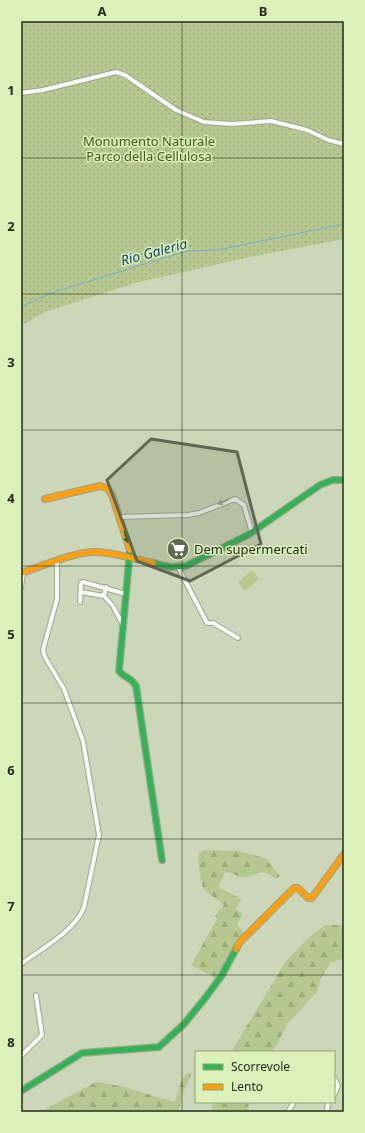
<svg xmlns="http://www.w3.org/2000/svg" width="365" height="1133" viewBox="0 0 365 1133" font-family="'Noto Sans',sans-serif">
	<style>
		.forest { fill: url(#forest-firs) }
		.park { fill: url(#park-dots) }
		.pitch { fill: #b4c890 }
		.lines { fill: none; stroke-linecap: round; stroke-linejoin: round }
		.stream { stroke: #7aafce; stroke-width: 1 }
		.street-casing { stroke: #9ea690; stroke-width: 6 }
		.fast-casing { stroke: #9ea690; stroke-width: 8 }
		.slow-casing { stroke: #9ea690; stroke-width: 8 }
		.street { stroke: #f7f9f5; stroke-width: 4 }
		.fast { stroke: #30b455; stroke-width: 5.5 }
		.slow { stroke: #ff9f0a; stroke-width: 5.5 }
		.oneway { fill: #989d91 }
		.oneway2 { fill: #296230 }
		.marked { fill: #5f6850; fill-opacity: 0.2; stroke: #5f6850; stroke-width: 3; stroke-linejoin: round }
		.grid { fill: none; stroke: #242c17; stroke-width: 1; stroke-opacity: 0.55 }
		.labels { text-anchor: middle; stroke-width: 3; stroke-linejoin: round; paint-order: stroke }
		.park-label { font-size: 13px; fill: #44561d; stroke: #dcf1ba }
		.poi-label { font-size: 13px; fill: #242c17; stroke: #dcf1ba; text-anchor: start }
		.water-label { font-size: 14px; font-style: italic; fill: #12476d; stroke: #dcf1ba }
		.neatline { fill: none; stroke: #242c17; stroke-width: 1.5 }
		.grid-label { font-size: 13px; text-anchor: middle; font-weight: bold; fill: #242c17 }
	</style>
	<defs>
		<pattern id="forest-firs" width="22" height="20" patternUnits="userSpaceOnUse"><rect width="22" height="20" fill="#b4c890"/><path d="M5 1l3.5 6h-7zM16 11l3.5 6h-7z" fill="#9bac7b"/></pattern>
		<pattern id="park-dots" width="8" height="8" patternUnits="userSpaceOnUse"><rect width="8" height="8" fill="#b4c890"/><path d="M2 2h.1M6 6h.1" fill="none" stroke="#9bac7b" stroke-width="1.8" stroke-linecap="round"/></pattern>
	</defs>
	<rect width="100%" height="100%" fill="#ccd7ba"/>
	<g class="forest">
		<path d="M204 850 238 851 265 858 280 876 276 879C256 865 259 877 243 877 237 877 232 872 225 872L218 887 241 899 236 909 243 914 237 924 245 934 218 979 191 965 217 919 215 916 224 905 203 889 198 862 199 853Z"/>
		<polygon points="325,925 344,925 344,962 342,959 330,963 320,980 317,992 288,1023 273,1052 231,1052 286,961 308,938"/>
		<polygon points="190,1072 191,1075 183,1093 178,1112 40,1112 96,1082 121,1086 175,1102 182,1079"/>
		<polygon points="213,1102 249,1102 248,1112 212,1112"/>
	</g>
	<polygon class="park" points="21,21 344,21 344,239 250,257 135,283 45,312 21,326"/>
	<polygon class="pitch" points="252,570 259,579 245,591 238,582"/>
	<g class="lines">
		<polyline class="stream" points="21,307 51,293 187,251 218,250 344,224"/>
		<g class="street-casing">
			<g id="street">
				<polyline points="21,93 43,90 116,72 125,75 176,110 204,122 232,124 271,121 307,130 328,140 344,144"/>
				<polyline points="119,517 188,515 199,513 235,499 244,505 252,533"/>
				<polyline points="178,567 207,623 213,623 238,638"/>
				<polyline points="21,587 23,573"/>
				<polyline points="106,587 104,596 113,606 123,625"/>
				<polyline points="81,592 104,596"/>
				<polyline points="80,602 81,583 83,582 126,594"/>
				<path d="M21 964C41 949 76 930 84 907L99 835 83 741 64 689 45 657 43 650 57 599V562"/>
				<polyline points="21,1056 42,1035 36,995"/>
				<polyline points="334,1077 338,1086 334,1095"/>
				<polyline points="288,1112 294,1102"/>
				<polyline points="327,1112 328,1102"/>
			</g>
		</g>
		<g class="fast-casing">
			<g id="fast">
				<path d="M130 550 119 671C125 679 129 675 136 686L162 860"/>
				<polyline points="153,563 170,567 186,566 248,535 320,485 333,480 344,480"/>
				<polyline points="21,1091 82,1053 159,1047 184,1024 206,997 222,975 236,949"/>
			</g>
		</g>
		<g class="slow-casing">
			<g id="slow">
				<polyline points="45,499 100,486 107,488 112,495 130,550"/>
				<path d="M21 573C43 566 73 552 95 552 114 552 134 559 153 563"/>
				<polyline points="236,949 240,942 294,888 298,888 308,898 312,898 344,854"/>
			</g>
		</g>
		<use href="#street" class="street"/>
		<use href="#fast" class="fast"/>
		<use href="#slow" class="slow"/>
	</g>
	<defs><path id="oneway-solid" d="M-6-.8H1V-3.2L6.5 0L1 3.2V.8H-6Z"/></defs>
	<use class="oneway" href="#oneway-solid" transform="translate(223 502) rotate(158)"/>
	<use class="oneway2" href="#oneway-solid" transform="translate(126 537) rotate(72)"/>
	<path class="marked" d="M151 439 237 452 261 544 190 581 137 561 107 480Z"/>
	<path class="grid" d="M182 21V1112M21 158H344M21 294H344M21 430H344M21 566H344M21 703H344M21 839H344M21 975H344"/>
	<defs>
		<g id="supermarket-disc" transform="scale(1.15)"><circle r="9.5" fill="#5f6850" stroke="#dcf1ba"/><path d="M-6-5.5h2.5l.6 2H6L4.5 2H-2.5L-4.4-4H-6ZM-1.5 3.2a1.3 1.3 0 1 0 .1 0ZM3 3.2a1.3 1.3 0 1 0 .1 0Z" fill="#fff"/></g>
	</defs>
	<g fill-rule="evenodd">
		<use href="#supermarket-disc" x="178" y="549"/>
	</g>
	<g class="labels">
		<g class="park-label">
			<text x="149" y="146">Monumento Naturale<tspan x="149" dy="15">Parco della Cellulosa</tspan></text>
		</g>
		<g class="poi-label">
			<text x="194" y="554">Dem supermercati</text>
		</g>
		<g class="water-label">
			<text transform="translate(154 252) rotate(-15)" y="5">Rio Galeria</text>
		</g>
	</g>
	<rect width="365" height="1133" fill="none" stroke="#dcf1ba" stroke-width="44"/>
	<rect x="195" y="1051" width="140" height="52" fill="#dcf1ba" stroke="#92a279"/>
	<rect x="203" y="1064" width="20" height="6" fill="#30b455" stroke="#92a279"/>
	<text x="231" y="1071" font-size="12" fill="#242c17">Scorrevole</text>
	<rect x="203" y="1084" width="20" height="6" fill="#ff9f0a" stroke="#92a279"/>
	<text x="231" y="1091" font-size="12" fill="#242c17">Lento</text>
	<rect x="22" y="22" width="321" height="1089" class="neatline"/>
	<g class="grid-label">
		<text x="102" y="16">A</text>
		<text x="263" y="16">B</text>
		<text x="11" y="95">1</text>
		<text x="11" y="231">2</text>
		<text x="11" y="367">3</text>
		<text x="11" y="503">4</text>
		<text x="11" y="639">5</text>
		<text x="11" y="775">6</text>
		<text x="11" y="911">7</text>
		<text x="11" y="1047">8</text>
	</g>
</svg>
